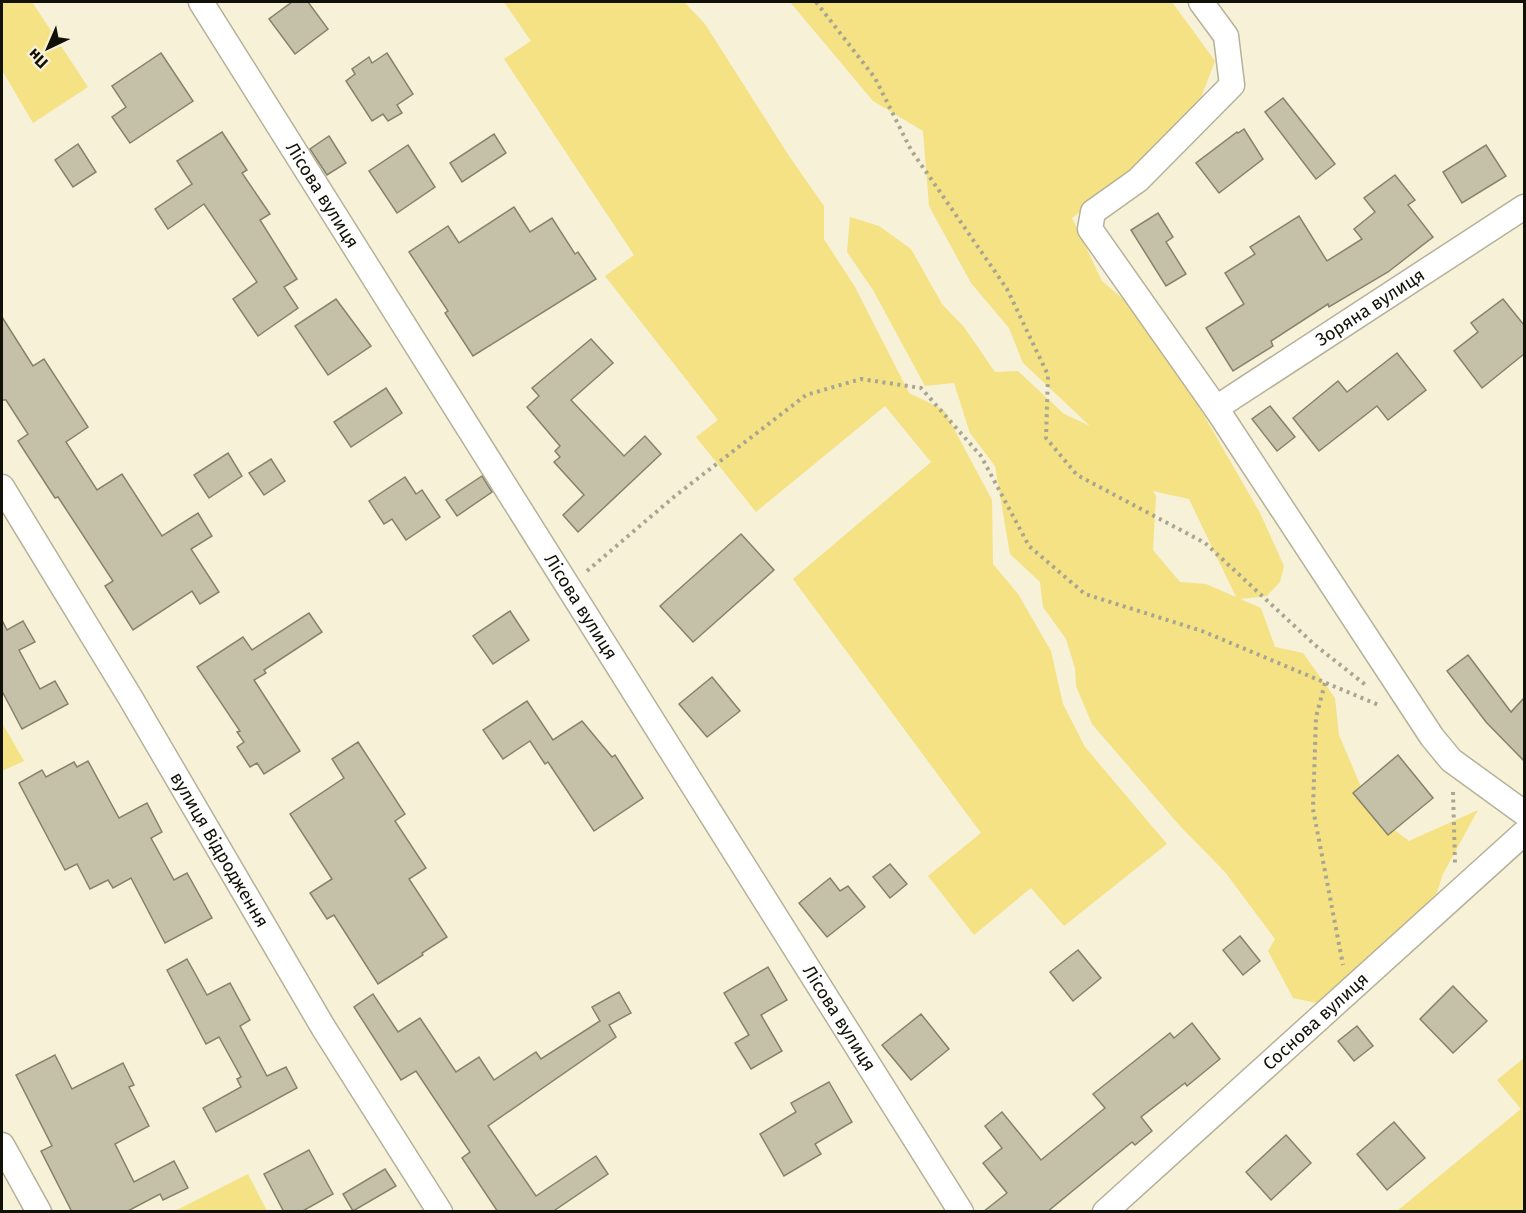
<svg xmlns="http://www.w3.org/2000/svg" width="1526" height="1213" viewBox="0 0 1526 1213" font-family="'Fira Sans',sans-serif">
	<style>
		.green { fill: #f4e285; fill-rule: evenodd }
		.building { fill: #c5c1a8; stroke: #87836b; stroke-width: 1.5 }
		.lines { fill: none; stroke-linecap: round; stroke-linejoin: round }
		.minor-casing { stroke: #b6b199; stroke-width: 27 }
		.path { stroke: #a9a591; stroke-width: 4; stroke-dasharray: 3 4.5; stroke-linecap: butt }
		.minor { stroke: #fff; stroke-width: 24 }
		.labels { text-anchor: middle; stroke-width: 4.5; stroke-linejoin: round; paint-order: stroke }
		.street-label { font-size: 18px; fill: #121108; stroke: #f6f1d7 }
	</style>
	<rect width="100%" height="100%" fill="#f6f1d7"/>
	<g class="green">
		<polygon points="2,2 32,2 88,87 33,123 2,70"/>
		<polygon points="504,2 684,2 705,24 789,156 824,206 824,239 855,287 909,393 944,410 992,500 993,564 1018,594 1051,651 1063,704 1085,747 1167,844 1064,926 1031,888 974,935 928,876 981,833 793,579 931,462 885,406 756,512 696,437 718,420 605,276 634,255 504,59 531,41"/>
		<path d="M790 2H1172L1215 61 1197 108 1156 160 1109 189 1072 218 1102 281 1151 323 1260 513 1284 566 1280 582 1267 596 1240 599 1261 608 1275 647 1303 653 1335 698 1339 735 1372 813 1409 841 1478 810 1443 874 1430 913 1340 1008 1293 998 1268 951 1275 939 1225 872 1180 826 1092 724 1076 686 1075 668 1066 639 1043 607 1040 582 1010 554 995 466 970 433 954 383 925 386 873 290 847 252 850 217 879 226 911 249 942 304 964 327 995 372 1018 371 1064 414 1090 426 1023 363 1009 328 971 283 929 206 923 131 873 101ZM1153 491 1189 499 1236 597 1206 584 1180 582 1153 550 1156 496Z"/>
		<polygon points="2,723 24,761 2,771"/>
		<polygon points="1524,1058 1524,1211 1397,1211 1521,1109 1497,1080"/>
		<polygon points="248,1174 267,1211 175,1211"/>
	</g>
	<g class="building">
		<polygon points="292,2 308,2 328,29 295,54 269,19"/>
		<polygon points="161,53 193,101 130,143 112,117 126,107 112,86"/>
		<polygon points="387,53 413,94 397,105 402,113 388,121 383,114 372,121 346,81 355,74 352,69 369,57 372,63"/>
		<polygon points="1283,98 1335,164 1316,179 1265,112"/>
		<polygon points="1244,129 1263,159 1219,193 1196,163 1237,132 1238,133"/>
		<polygon points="222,132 247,170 242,173 270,214 260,220 297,279 284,287 298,308 258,336 233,299 257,282 204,204 168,229 155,209 192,184 177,161"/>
		<polygon points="494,134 506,153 462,182 450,163"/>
		<polygon points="329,136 346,163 327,175 310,149"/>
		<polygon points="78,144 96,172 73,187 55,160"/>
		<polygon points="408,145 435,187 397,213 369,171"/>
		<polygon points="1486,145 1506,176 1462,203 1443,172"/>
		<polygon points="1395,175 1415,200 1408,205 1433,237 1388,272 1329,307 1328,304 1271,341 1273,346 1233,371 1206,328 1244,304 1225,273 1255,254 1250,247 1299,216 1327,261 1362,239 1354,229 1375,212 1364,198"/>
		<polygon points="514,207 530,232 552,218 575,254 578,252 596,279 473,356 445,313 448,311 409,252 448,226 459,243"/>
		<polygon points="1158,213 1173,237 1166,242 1186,274 1166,286 1131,230"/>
		<polygon points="336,299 371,346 328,375 295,326"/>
		<polygon points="1503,299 1524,325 1524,354 1482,388 1454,351 1478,332 1471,323"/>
		<polygon points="2,317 33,366 44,359 88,427 66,442 97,490 122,474 162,536 198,513 212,536 191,549 219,592 200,604 192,591 133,630 105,586 113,581 58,497 55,498 18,441 28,434 6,400 2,400"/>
		<polygon points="591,339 613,363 571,400 624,456 645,436 661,454 578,532 563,515 584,495 554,462 560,457 555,451 560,446 527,407 539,396 532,388"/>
		<polygon points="1397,353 1426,390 1388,420 1377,406 1319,451 1293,418 1338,381 1347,392"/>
		<polygon points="386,388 402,413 351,447 334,422"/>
		<polygon points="1270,406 1295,437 1277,451 1252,419"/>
		<polygon points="228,453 242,476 209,498 194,475"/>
		<polygon points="271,459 285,481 264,495 249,473"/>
		<polygon points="482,476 492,492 457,516 446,500"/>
		<polygon points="405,477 416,494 422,490 440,517 406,540 392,519 384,524 369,501"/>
		<polygon points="741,534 774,570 693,642 660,606"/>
		<polygon points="510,611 529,640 493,664 473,636"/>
		<polygon points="309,613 322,632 264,670 266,673 254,680 300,751 264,774 257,763 250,767 237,747 244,742 237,732 240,731 197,667 243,637 252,650"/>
		<polygon points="2,620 7,630 23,621 35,642 19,650 40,689 55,681 68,704 22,729 2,691"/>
		<polygon points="1468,655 1511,712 1524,698 1524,761 1486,722 1447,671"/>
		<polygon points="712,677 740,711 707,737 679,704"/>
		<polygon points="527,701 553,740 582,721 612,757 615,755 643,798 594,831 548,762 545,764 530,741 503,759 483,730"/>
		<polygon points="358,742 405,814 395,821 426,868 409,879 447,937 422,953 423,955 378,984 334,915 327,919 310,893 332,879 290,814 344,778 332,759"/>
		<polygon points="1398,755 1433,798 1388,835 1353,793"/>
		<polygon points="88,761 119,818 147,803 162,832 151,838 174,880 187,873 212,918 165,943 131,878 113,888 108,880 90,889 77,864 65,870 19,783 42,770 46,777 74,762 77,767"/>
		<polygon points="890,864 907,884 890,898 873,877"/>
		<polygon points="830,878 840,891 848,886 865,907 827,937 799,903"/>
		<polygon points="1240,936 1260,961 1243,975 1223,950"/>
		<polygon points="1078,950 1101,978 1073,1001 1050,972"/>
		<polygon points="187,959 207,995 230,983 250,1020 240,1026 267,1076 286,1067 297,1088 216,1132 203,1108 241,1087 237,1079 241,1077 219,1037 206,1044 167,970"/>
		<polygon points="768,967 787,1000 761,1015 782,1051 751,1069 735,1043 749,1035 724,993"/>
		<polygon points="1453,986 1487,1021 1453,1053 1420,1019"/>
		<polygon points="619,992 631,1013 609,1025 616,1037 488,1126 536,1196 596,1156 608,1174 552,1212 498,1212 462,1158 470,1152 416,1071 401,1080 354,1007 373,994 398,1032 420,1018 456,1072 479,1057 494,1080 536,1052 541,1059 600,1021 592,1007"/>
		<polygon points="921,1014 949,1049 911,1080 882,1045"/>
		<polygon points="1192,1023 1220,1059 1187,1086 1185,1083 1141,1117 1152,1131 1135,1145 1132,1142 1047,1212 983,1212 1007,1193 983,1163 1002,1148 985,1126 1002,1112 1041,1160 1105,1108 1093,1094 1170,1033 1174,1038"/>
		<polygon points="1357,1026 1373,1046 1354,1061 1338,1041"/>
		<polygon points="55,1055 72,1089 123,1063 134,1085 129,1087 149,1126 115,1144 134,1182 174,1161 188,1188 163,1200 160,1194 126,1212 72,1212 41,1151 52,1146 16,1075"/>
		<polygon points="829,1082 852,1122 815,1144 821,1154 784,1176 760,1134 796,1112 791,1103"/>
		<polygon points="1394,1122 1425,1158 1387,1190 1357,1154"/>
		<polygon points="1286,1135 1311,1163 1271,1200 1246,1172"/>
		<polygon points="309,1150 333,1194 301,1212 284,1212 264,1174"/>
		<polygon points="385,1169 396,1186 353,1211 343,1194"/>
	</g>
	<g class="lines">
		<g class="minor-casing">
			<g id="minor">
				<path id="s1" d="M201 2 961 1212"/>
				<polyline points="1201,2 1226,36 1232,85 1138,180 1093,212 1090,229 1216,408 1432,737 1451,760 1524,813"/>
				<path id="s2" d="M1216 408 1524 207"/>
				<path id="s3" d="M2 487 130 697 323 1027 440 1212"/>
				<polyline points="2,1145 39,1212"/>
				<path id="s4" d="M1105 1212 1524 833"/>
			</g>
		</g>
		<g class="path">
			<polyline points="816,2 875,78 911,150 1007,289 1048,375 1046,438 1077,475 1205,543 1315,645 1367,686"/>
			<polyline points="587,571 675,496 806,395 861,379 921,388 981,456 1029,546 1085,594 1202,631 1381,706"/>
			<polyline points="1325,683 1316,717 1313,809 1343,965"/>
			<polyline points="1453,792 1455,863"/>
		</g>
		<use href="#minor" class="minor"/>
	</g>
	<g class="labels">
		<g class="street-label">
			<text dy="6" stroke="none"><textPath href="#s1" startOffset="228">Лісова вулиця</textPath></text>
			<text dy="6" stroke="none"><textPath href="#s2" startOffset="184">Зоряна вулиця</textPath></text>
			<text dy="6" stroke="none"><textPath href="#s1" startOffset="714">Лісова вулиця</textPath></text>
			<text dy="6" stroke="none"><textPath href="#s3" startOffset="423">вулиця Відродження</textPath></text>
			<text dy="6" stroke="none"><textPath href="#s1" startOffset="1200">Лісова вулиця</textPath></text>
			<text dy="6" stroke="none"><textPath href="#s4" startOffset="284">Соснова вулиця</textPath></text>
		</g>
	</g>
	<rect width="1526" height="1213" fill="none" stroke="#121108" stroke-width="6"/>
	<g transform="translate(48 48) rotate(224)" stroke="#f6f1d7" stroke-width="4.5" paint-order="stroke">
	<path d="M0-4.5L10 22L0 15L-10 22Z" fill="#121108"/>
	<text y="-9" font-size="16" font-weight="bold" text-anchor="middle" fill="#121108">Пн</text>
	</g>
</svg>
